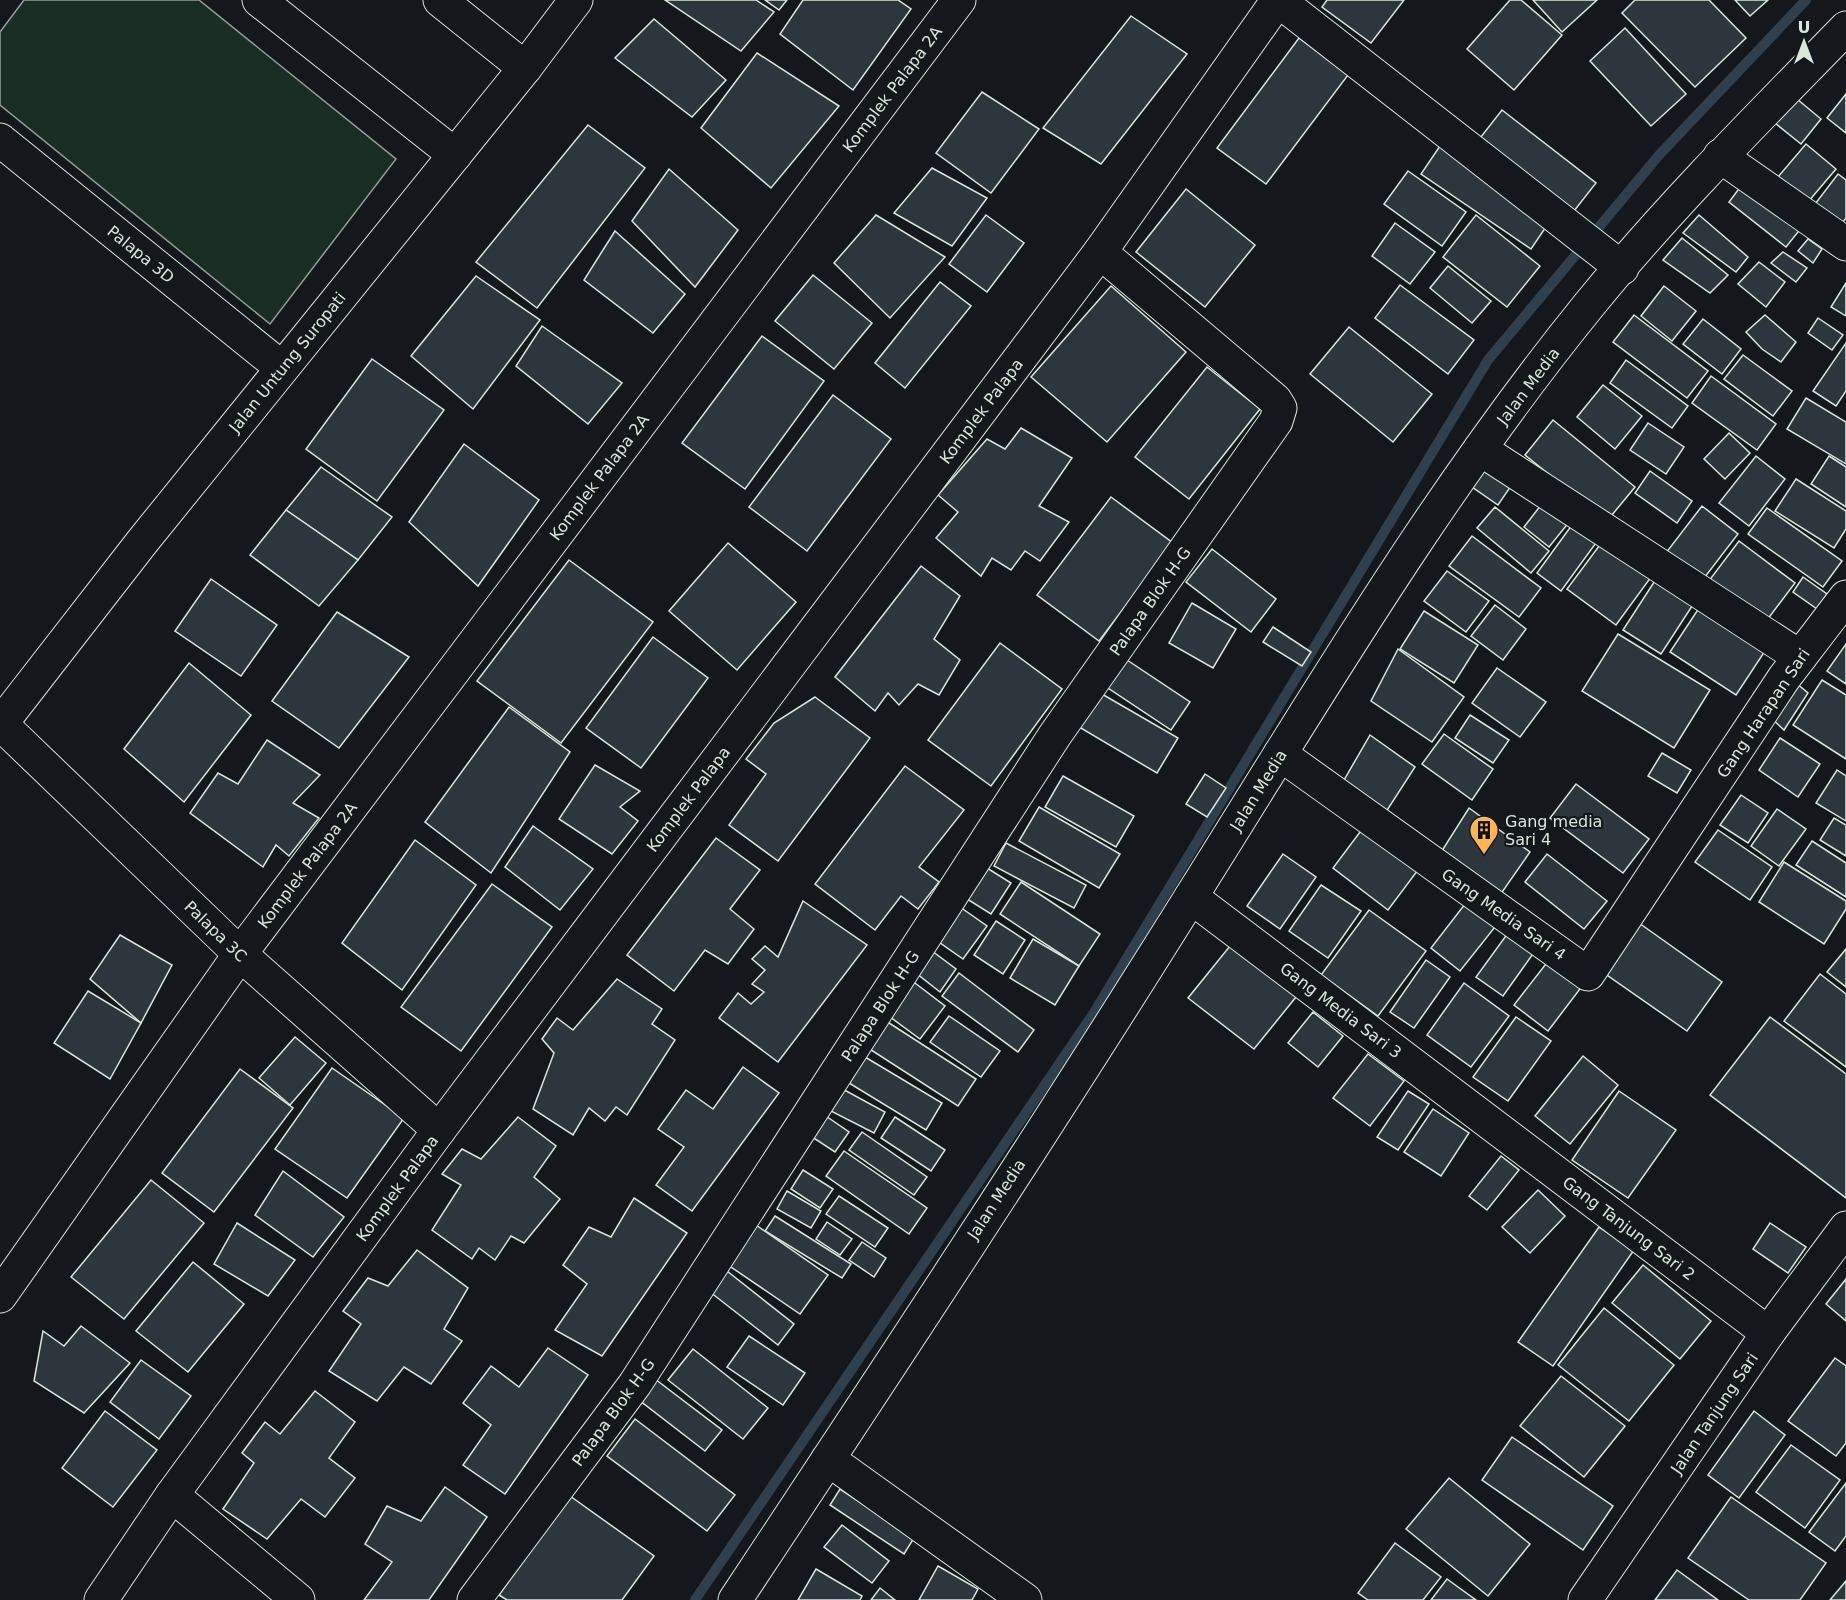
<svg xmlns="http://www.w3.org/2000/svg" width="1846" height="1600" viewBox="0 0 1846 1600" font-family="'DejaVu Sans',sans-serif">
	<style>
		.green { fill: #1a2d24; stroke: #939e99; stroke-width: 1.5 }
		.lines { fill: none; stroke-linecap: round; stroke-linejoin: round }
		.stream { stroke: #2f3f4d; stroke-width: 10 }
		.building { fill: #2c363c; stroke: #d8e6dc; stroke-width: 1.5 }
		.minor-casing { stroke: #d8e6dc; stroke-width: 35 }
		.minor { stroke: #14181c; stroke-width: 33 }
		.labels { text-anchor: middle; stroke-width: 4.5; stroke-linejoin: round; paint-order: stroke }
		.street-label { font-size: 16px; fill: #d8e6dc; stroke: #14181c }
		.poi-label { font-size: 16px; fill: #d8e6dc; stroke: #14181c; text-anchor: start }
	</style>
	<rect width="100%" height="100%" fill="#14181c"/>
	<polygon class="green" points="24,0 199,0 396,159 270,324 0,105 0,32"/>
	<g class="lines">
		<polyline class="stream" points="695,1600 1093,1014 1488,360 1660,154 1806,0"/>
	</g>
	<g class="building">
		<polygon points="665,0 756,0 774,12 741,51"/>
		<polygon points="765,0 787,0 779,10"/>
		<polygon points="803,0 898,0 911,9 853,90 780,34"/>
		<polygon points="1327,0 1404,0 1371,43 1322,7"/>
		<polygon points="1510,0 1521,0 1562,35 1514,90 1467,49"/>
		<polygon points="1533,0 1597,0 1562,32"/>
		<polygon points="1635,0 1709,0 1746,38 1695,87 1622,13"/>
		<polygon points="1735,0 1768,0 1750,16"/>
		<polygon points="1131,16 1187,54 1101,164 1043,128"/>
		<polygon points="654,19 726,80 692,117 615,58"/>
		<polygon points="1625,28 1686,94 1651,126 1590,61"/>
		<polygon points="1299,38 1348,75 1266,184 1217,148"/>
		<polygon points="757,53 839,106 771,188 701,128"/>
		<polygon points="982,92 1039,129 991,193 936,153"/>
		<polygon points="1791,94 1821,119 1801,144 1770,119"/>
		<polygon points="1846,94 1846,133 1827,118"/>
		<polygon points="1502,110 1596,183 1567,220 1473,147"/>
		<polygon points="588,125 645,168 537,308 476,262"/>
		<polygon points="1442,143 1552,218 1531,249 1421,174"/>
		<polygon points="1806,144 1836,169 1802,209 1772,184"/>
		<polygon points="932,168 987,198 952,246 894,213"/>
		<polygon points="669,169 738,230 695,287 632,221"/>
		<polygon points="1408,171 1466,212 1442,246 1384,204"/>
		<polygon points="1838,174 1846,180 1846,218 1839,228 1812,208"/>
		<polygon points="1744,182 1802,227 1786,247 1729,202"/>
		<polygon points="1186,189 1255,245 1205,307 1136,252"/>
		<polygon points="876,215 945,257 890,318 834,263"/>
		<polygon points="986,215 1024,243 987,292 949,264"/>
		<polygon points="1476,215 1540,266 1507,307 1443,257"/>
		<polygon points="1699,215 1748,257 1736,272 1683,233"/>
		<polygon points="1395,223 1435,252 1410,284 1372,256"/>
		<polygon points="615,231 685,294 653,333 584,280"/>
		<polygon points="1682,238 1728,275 1710,293 1663,260"/>
		<polygon points="1808,239 1822,249 1813,263 1798,251"/>
		<polygon points="1783,252 1807,268 1796,282 1771,263"/>
		<polygon points="1759,262 1785,282 1766,307 1738,284"/>
		<polygon points="1448,266 1491,301 1472,323 1430,288"/>
		<polygon points="813,275 872,323 834,369 775,321"/>
		<polygon points="476,276 540,320 473,409 411,356"/>
		<polygon points="940,282 971,306 905,388 875,363"/>
		<polygon points="1846,283 1846,316 1831,307"/>
		<polygon points="1400,285 1474,340 1448,374 1375,318"/>
		<polygon points="1111,286 1186,352 1107,442 1031,377"/>
		<polygon points="1664,286 1696,311 1672,341 1641,316"/>
		<polygon points="1634,315 1708,371 1687,398 1613,342"/>
		<polygon points="1765,315 1796,342 1781,362 1762,349 1746,332"/>
		<polygon points="1818,318 1843,335 1832,350 1808,333"/>
		<polygon points="1703,319 1741,349 1722,374 1683,344"/>
		<polygon points="542,326 622,383 588,424 516,366"/>
		<polygon points="1349,327 1432,394 1393,442 1310,374"/>
		<polygon points="762,336 824,381 745,489 682,443"/>
		<polygon points="1846,343 1846,391 1836,406 1813,391"/>
		<polygon points="1743,355 1792,391 1773,416 1724,379"/>
		<polygon points="372,359 444,410 377,501 306,449"/>
		<polygon points="1626,360 1688,406 1672,428 1610,383"/>
		<polygon points="1207,367 1260,409 1189,499 1135,457"/>
		<polygon points="1711,376 1776,424 1757,450 1692,403"/>
		<polygon points="1603,385 1642,416 1615,449 1577,417"/>
		<polygon points="833,395 891,439 807,551 749,507"/>
		<polygon points="1806,398 1846,422 1846,464 1787,429"/>
		<polygon points="1553,420 1635,487 1607,521 1525,455"/>
		<polygon points="1648,423 1684,447 1666,474 1630,450"/>
		<polygon points="1021,428 1072,458 1039,506 1069,522 1040,561 1025,551 1011,570 992,558 981,576 936,538 958,512 938,495 987,439 1005,449"/>
		<polygon points="1729,433 1750,453 1725,479 1704,459"/>
		<polygon points="464,444 539,500 478,586 409,522"/>
		<polygon points="1756,456 1785,479 1749,526 1719,503"/>
		<polygon points="1829,456 1846,467 1846,507 1811,484"/>
		<polygon points="1487,465 1513,483 1498,505 1472,487"/>
		<polygon points="321,467 392,517 358,560 286,510"/>
		<polygon points="1650,471 1692,501 1677,523 1635,493"/>
		<polygon points="1796,479 1846,511 1846,529 1834,548 1775,511"/>
		<polygon points="1548,496 1574,516 1549,547 1524,527"/>
		<polygon points="1111,497 1173,543 1099,641 1037,595"/>
		<polygon points="1702,506 1738,534 1698,586 1662,558"/>
		<polygon points="1495,507 1549,551 1531,573 1477,528"/>
		<polygon points="1767,508 1842,561 1823,587 1748,534"/>
		<polygon points="286,510 358,560 319,606 250,555"/>
		<polygon points="1577,518 1601,536 1561,591 1537,573"/>
		<polygon points="1472,536 1541,588 1519,617 1449,566"/>
		<polygon points="1605,538 1654,573 1616,625 1567,589"/>
		<polygon points="1739,541 1795,583 1764,624 1708,582"/>
		<polygon points="728,543 796,602 737,670 669,611"/>
		<polygon points="1212,549 1276,599 1251,632 1186,582"/>
		<polygon points="569,560 653,622 561,743 477,681"/>
		<polygon points="921,566 960,596 934,639 960,660 939,695 918,684 899,705 888,693 875,711 835,677"/>
		<polygon points="1447,571 1489,601 1466,632 1424,601"/>
		<polygon points="1658,576 1696,600 1661,654 1623,630"/>
		<polygon points="1803,577 1827,594 1817,609 1793,592"/>
		<polygon points="211,579 277,625 241,676 175,631"/>
		<polygon points="1192,603 1236,629 1213,668 1169,643"/>
		<polygon points="1495,605 1526,629 1503,660 1471,636"/>
		<polygon points="1699,608 1765,651 1736,695 1670,652"/>
		<polygon points="1424,611 1478,645 1454,683 1400,649"/>
		<polygon points="337,612 409,657 339,748 272,701"/>
		<polygon points="1273,627 1311,652 1302,666 1263,642"/>
		<polygon points="1618,634 1710,690 1674,748 1582,691"/>
		<polygon points="653,637 708,678 641,768 586,728"/>
		<polygon points="1000,643 1062,689 991,786 928,740"/>
		<polygon points="1846,644 1846,684 1827,671"/>
		<polygon points="1398,649 1464,697 1432,742 1371,701"/>
		<polygon points="1121,656 1190,702 1171,730 1102,684"/>
		<polygon points="189,663 251,715 184,802 124,749"/>
		<polygon points="1497,668 1546,702 1520,737 1472,703"/>
		<polygon points="1822,680 1846,695 1846,759 1793,725"/>
		<polygon points="1796,683 1808,693 1784,730 1770,717"/>
		<polygon points="1095,690 1178,738 1157,773 1074,724"/>
		<polygon points="815,697 870,738 778,861 729,825 766,774 746,759 774,723"/>
		<polygon points="509,707 570,752 491,873 425,822"/>
		<polygon points="1470,715 1509,740 1493,763 1455,738"/>
		<polygon points="1444,734 1493,769 1472,800 1422,764"/>
		<polygon points="1370,735 1415,767 1384,815 1340,787"/>
		<polygon points="1780,738 1820,764 1798,797 1759,770"/>
		<polygon points="267,740 320,775 293,803 319,818 289,856 276,845 263,867 190,813 218,773 238,784"/>
		<polygon points="1662,753 1691,770 1677,793 1648,776"/>
		<polygon points="595,765 640,791 620,807 638,821 612,854 559,819"/>
		<polygon points="905,766 964,810 919,867 939,882 918,909 901,896 875,930 815,884"/>
		<polygon points="1837,770 1846,776 1846,821 1816,803"/>
		<polygon points="1205,774 1226,788 1207,817 1186,804"/>
		<polygon points="1063,776 1134,816 1116,847 1045,807"/>
		<polygon points="1576,784 1649,839 1623,873 1550,818"/>
		<polygon points="1741,795 1768,813 1748,843 1720,825"/>
		<polygon points="1039,807 1120,854 1099,888 1019,841"/>
		<polygon points="1469,808 1530,852 1498,898 1438,857"/>
		<polygon points="1777,809 1806,829 1779,866 1751,846"/>
		<polygon points="1834,818 1846,825 1846,856 1820,840"/>
		<polygon points="533,826 593,869 560,910 505,867"/>
		<polygon points="1363,828 1418,870 1388,910 1333,868"/>
		<polygon points="1718,830 1772,867 1750,900 1695,862"/>
		<polygon points="716,838 760,870 730,909 754,929 728,964 705,950 674,991 627,955"/>
		<polygon points="415,840 476,885 402,990 342,943"/>
		<polygon points="1812,841 1846,863 1846,897 1796,865"/>
		<polygon points="1006,843 1086,885 1074,908 994,866"/>
		<polygon points="1283,854 1316,877 1280,929 1247,906"/>
		<polygon points="1547,854 1607,901 1584,929 1525,882"/>
		<polygon points="1784,862 1846,901 1846,909 1824,944 1759,902"/>
		<polygon points="987,868 1011,883 991,914 967,899"/>
		<polygon points="1021,882 1100,934 1079,966 1000,914"/>
		<polygon points="492,884 552,927 461,1051 401,1007"/>
		<polygon points="1321,885 1361,911 1328,958 1289,931"/>
		<polygon points="803,901 867,945 778,1062 719,1018 738,993 751,1004 764,992 752,984 765,970 752,959 765,946 778,957"/>
		<polygon points="1465,904 1495,927 1460,971 1431,948"/>
		<polygon points="960,907 987,926 963,959 936,940"/>
		<polygon points="1369,910 1426,951 1378,1016 1321,975"/>
		<polygon points="996,921 1025,940 1003,974 974,955"/>
		<polygon points="1639,923 1722,982 1687,1031 1604,973"/>
		<polygon points="1508,933 1535,951 1503,996 1476,977"/>
		<polygon points="120,935 172,965 141,1023 90,979"/>
		<polygon points="1033,939 1079,966 1055,1005 1010,978"/>
		<polygon points="1230,946 1296,997 1254,1049 1188,998"/>
		<polygon points="1846,949 1846,987 1827,972"/>
		<polygon points="932,951 956,969 940,992 916,973"/>
		<polygon points="1426,960 1450,977 1414,1028 1390,1012"/>
		<polygon points="1549,960 1583,985 1548,1031 1514,1005"/>
		<polygon points="959,973 1034,1030 1018,1052 942,996"/>
		<polygon points="1820,974 1846,994 1846,1067 1784,1021"/>
		<polygon points="617,979 662,1009 652,1024 675,1040 627,1115 616,1107 605,1121 589,1108 573,1135 533,1109 554,1053 542,1039 557,1018 573,1030"/>
		<polygon points="911,980 945,1006 920,1039 886,1014"/>
		<polygon points="1464,983 1509,1016 1471,1067 1427,1035"/>
		<polygon points="88,991 141,1023 110,1079 54,1043"/>
		<polygon points="1313,1012 1343,1036 1318,1067 1288,1043"/>
		<polygon points="949,1016 1000,1051 981,1077 930,1042"/>
		<polygon points="1516,1017 1551,1041 1508,1101 1473,1077"/>
		<polygon points="1770,1017 1846,1074 1846,1198 1710,1095"/>
		<polygon points="886,1021 976,1079 958,1106 868,1048"/>
		<polygon points="295,1037 326,1063 290,1105 259,1078"/>
		<polygon points="1368,1054 1404,1081 1370,1126 1333,1098"/>
		<polygon points="1583,1056 1618,1085 1570,1144 1535,1116"/>
		<polygon points="865,1057 942,1103 926,1130 849,1083"/>
		<polygon points="743,1067 779,1093 692,1211 656,1185 684,1147 658,1129 686,1090 713,1109"/>
		<polygon points="332,1068 404,1118 347,1198 275,1149"/>
		<polygon points="240,1069 293,1108 214,1212 162,1173"/>
		<polygon points="837,1086 885,1112 874,1133 825,1108"/>
		<polygon points="1408,1091 1429,1104 1398,1150 1377,1137"/>
		<polygon points="1619,1091 1676,1130 1628,1198 1572,1160"/>
		<polygon points="1433,1109 1469,1133 1441,1176 1404,1152"/>
		<polygon points="823,1114 849,1132 835,1152 809,1135"/>
		<polygon points="518,1117 556,1146 534,1177 560,1199 524,1243 511,1236 495,1260 479,1248 472,1259 432,1230 461,1185 442,1174 462,1149 481,1159"/>
		<polygon points="895,1117 945,1150 931,1171 881,1138"/>
		<polygon points="862,1132 927,1177 914,1195 849,1150"/>
		<polygon points="844,1151 927,1208 909,1234 826,1176"/>
		<polygon points="1501,1156 1519,1170 1487,1210 1469,1196"/>
		<polygon points="803,1170 833,1189 820,1208 791,1189"/>
		<polygon points="283,1171 344,1217 313,1257 255,1215"/>
		<polygon points="151,1180 204,1223 124,1319 71,1277"/>
		<polygon points="1538,1190 1565,1216 1530,1253 1502,1227"/>
		<polygon points="787,1191 821,1211 811,1228 777,1209"/>
		<polygon points="839,1196 888,1228 875,1247 826,1214"/>
		<polygon points="634,1198 687,1233 602,1356 555,1330 587,1284 563,1265 589,1227 611,1237"/>
		<polygon points="775,1216 851,1264 842,1278 765,1231"/>
		<polygon points="827,1222 852,1239 840,1255 816,1239"/>
		<polygon points="237,1223 295,1260 268,1296 214,1264"/>
		<polygon points="1770,1223 1806,1247 1788,1273 1753,1249"/>
		<polygon points="756,1225 828,1275 800,1314 728,1265"/>
		<polygon points="1599,1227 1634,1250 1553,1366 1518,1342"/>
		<polygon points="862,1242 886,1258 874,1277 849,1260"/>
		<polygon points="417,1250 468,1288 444,1329 462,1341 431,1384 404,1367 377,1401 329,1371 361,1324 343,1311 368,1278 388,1286"/>
		<polygon points="193,1262 244,1304 188,1372 136,1331"/>
		<polygon points="1643,1265 1711,1321 1680,1359 1612,1303"/>
		<polygon points="727,1271 794,1324 778,1345 710,1292"/>
		<polygon points="1846,1279 1846,1321 1826,1304"/>
		<polygon points="1604,1308 1674,1365 1629,1421 1558,1365"/>
		<polygon points="81,1326 130,1363 84,1413 34,1381 43,1331 64,1346"/>
		<polygon points="749,1336 805,1373 783,1405 727,1367"/>
		<polygon points="548,1348 588,1375 505,1494 463,1465 491,1425 463,1403 491,1366 519,1387"/>
		<polygon points="693,1349 768,1408 743,1439 668,1380"/>
		<polygon points="1835,1358 1846,1366 1846,1443 1836,1456 1788,1421"/>
		<polygon points="141,1360 191,1396 159,1439 110,1402"/>
		<polygon points="1561,1376 1625,1426 1584,1477 1520,1426"/>
		<polygon points="655,1379 722,1430 705,1451 639,1400"/>
		<polygon points="315,1391 355,1422 329,1458 355,1478 325,1517 301,1499 267,1539 223,1509 254,1463 242,1453 265,1422 280,1434"/>
		<polygon points="105,1411 157,1450 113,1507 62,1468"/>
		<polygon points="1754,1411 1785,1435 1739,1498 1708,1475"/>
		<polygon points="635,1419 735,1495 707,1531 607,1456"/>
		<polygon points="1512,1437 1613,1506 1583,1550 1482,1480"/>
		<polygon points="1791,1445 1840,1480 1805,1528 1756,1492"/>
		<polygon points="1449,1478 1530,1544 1488,1596 1406,1529"/>
		<polygon points="1846,1483 1846,1536 1835,1551 1809,1532"/>
		<polygon points="445,1487 487,1517 429,1600 364,1600 392,1562 365,1544 387,1506 421,1521"/>
		<polygon points="840,1489 914,1538 904,1554 830,1505"/>
		<polygon points="570,1496 654,1556 622,1600 507,1600 499,1595"/>
		<polygon points="1731,1497 1826,1563 1800,1600 1749,1600 1688,1558"/>
		<polygon points="842,1525 889,1561 872,1583 824,1547"/>
		<polygon points="1395,1543 1441,1577 1423,1600 1368,1600 1358,1593"/>
		<polygon points="938,1566 978,1589 972,1600 919,1600"/>
		<polygon points="816,1569 862,1596 860,1600 798,1600"/>
		<polygon points="1677,1570 1718,1600 1655,1600"/>
		<polygon points="1447,1579 1476,1600 1431,1600"/>
		<polygon points="1846,1581 1846,1600 1830,1600"/>
		<polygon points="880,1588 895,1600 871,1600"/>
	</g>
	<g class="lines">
		<g class="minor-casing">
			<g id="minor">
				<polyline points="259,0 455,155"/>
				<polyline points="440,0 525,68"/>
				<polyline points="1278,0 1622,268"/>
				<polyline points="0,140 282,368"/>
				<polyline points="1720,156 1846,244"/>
				<polyline points="1480,449 1800,657"/>
				<polyline points="0,723 240,954 439,1130"/>
				<polyline points="0,725 142,542 525,68 576,0"/>
				<polyline points="1280,754 1588,974 1784,678 1846,597"/>
				<polyline points="1191,897 1768,1333"/>
				<polyline points="0,1296 240,954 959,0"/>
				<polyline points="828,1459 1025,1600"/>
				<polyline points="172,1495 298,1600"/>
				<polyline points="101,1600 172,1495 439,1130 1100,252 1278,0"/>
				<polyline points="474,1600 635,1384 1055,735 1276,421 1280,408 1275,400 1100,252"/>
				<path d="M735 1600C890 1366 1045 1131 1194 892 1319 693 1440 488 1589 305 1668 208 1758 118 1846 28"/>
				<polyline points="1585,1600 1768,1333 1846,1228"/>
			</g>
		</g>
		<use href="#minor" class="minor"/>
	</g>
	<defs>
		<g id="building-pin" transform="scale(1.5)"><path d="M0 17L-7.5 6A9.5 9.5 0 1 1 7.5 6Z" fill="#ffb74d" stroke="#14181c"/><path d="M-4-6H4V6H1V3H-1V6H-4ZM-2.5-4.3h1.7v1.8h-1.7ZM.8-4.3h1.7v1.8H.8ZM-2.5-1h1.7V.8h-1.7ZM.8-1h1.7V.8H.8Z" fill="#111"/></g>
	</defs>
	<g fill-rule="evenodd">
		<use href="#building-pin" x="1484" y="830"/>
	</g>
	<g class="labels">
		<g class="street-label">
			<text transform="translate(892 89) rotate(-53)" y="6">Komplek Palapa 2A</text>
			<text transform="translate(141 254) rotate(39)" y="6">Palapa 3D</text>
			<text transform="translate(287 362) rotate(-51)" y="6">Jalan Untung Suropati</text>
			<text transform="translate(1528 386) rotate(-53)" y="6">Jalan Media</text>
			<text transform="translate(981 411) rotate(-53)" y="6">Komplek Palapa</text>
			<text transform="translate(599 477) rotate(-53)" y="6">Komplek Palapa 2A</text>
			<text transform="translate(1150 601) rotate(-55)" y="6">Palapa Blok H-G</text>
			<text transform="translate(1763 713) rotate(-56)" y="6">Gang Harapan Sari</text>
			<text transform="translate(1258 790) rotate(-58)" y="6">Jalan Media</text>
			<text transform="translate(688 799) rotate(-53)" y="6">Komplek Palapa</text>
			<text transform="translate(307 865) rotate(-53)" y="6">Komplek Palapa 2A</text>
			<text transform="translate(1504 914) rotate(35)" y="6">Gang Media Sari 4</text>
			<text transform="translate(216 931) rotate(44)" y="6">Palapa 3C</text>
			<text transform="translate(880 1006) rotate(-57)" y="6">Palapa Blok H-G</text>
			<text transform="translate(1341 1010) rotate(37)" y="6">Gang Media Sari 3</text>
			<text transform="translate(397 1188) rotate(-54)" y="6">Komplek Palapa</text>
			<text transform="translate(996 1199) rotate(-57)" y="6">Jalan Media</text>
			<text transform="translate(1629 1228) rotate(37)" y="6">Gang Tanjung Sari 2</text>
			<text transform="translate(613 1412) rotate(-54)" y="6">Palapa Blok H-G</text>
			<text transform="translate(1714 1413) rotate(-56)" y="6">Jalan Tanjung Sari</text>
		</g>
		<g class="poi-label">
			<text x="1505" y="827">Gang media<tspan x="1505" dy="18">Sari 4</tspan></text>
		</g>
	</g>
	<g transform="translate(1804 42)" stroke="#14181c" stroke-width="4.5" paint-order="stroke">
	<path d="M0-4.5L10 22L0 15L-10 22Z" fill="#d8e6dc"/>
	<text y="-9" font-size="16" font-weight="bold" text-anchor="middle" fill="#d8e6dc">U</text>
	</g>
</svg>
